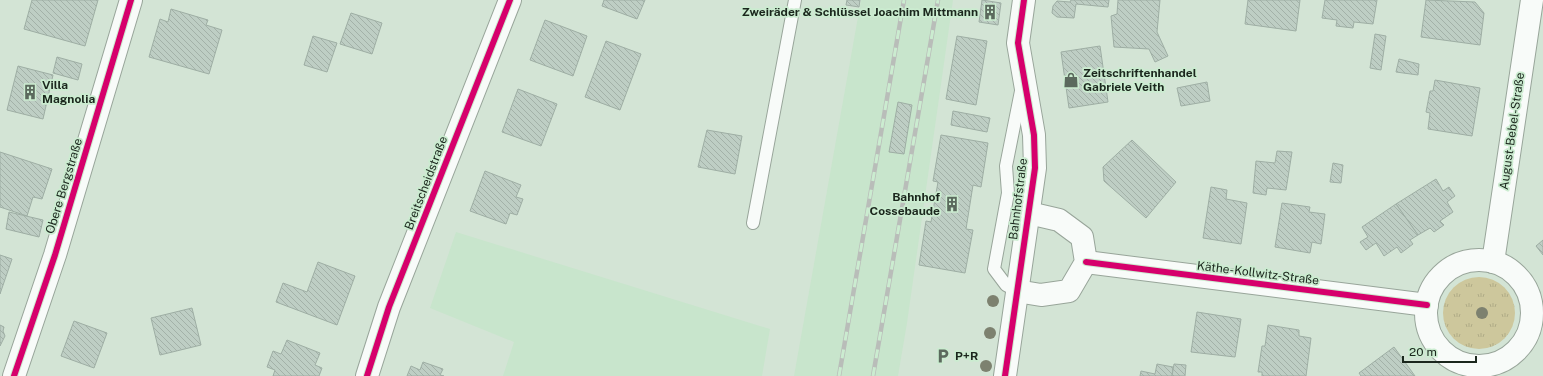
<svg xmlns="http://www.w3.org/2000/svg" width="1543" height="376" viewBox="0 0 1543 376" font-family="'Public Sans',sans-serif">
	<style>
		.built { fill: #c8e5cc }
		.grass { fill: url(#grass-tufts) }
		.building { fill: url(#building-back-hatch); stroke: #9eaea4 }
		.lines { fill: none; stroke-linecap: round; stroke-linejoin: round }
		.lane-casing { stroke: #98a59a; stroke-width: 14 }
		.street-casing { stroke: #98a59a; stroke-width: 24 }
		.lane { stroke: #f8fbf9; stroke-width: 12 }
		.street { stroke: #f8fbf9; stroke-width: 22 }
		.rail-casing { stroke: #b9bdb9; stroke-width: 4.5 }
		.rail { stroke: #cbecd0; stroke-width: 3; stroke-dasharray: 9; stroke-linecap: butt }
		.cycleway-casing { stroke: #cbecd0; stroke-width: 8 }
		.cycleway { stroke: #d6006c; stroke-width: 6 }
		.tree { fill: #7d816f }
		.labels { text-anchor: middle; stroke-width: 3.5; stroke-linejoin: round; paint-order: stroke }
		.poi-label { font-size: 12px; font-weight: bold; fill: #1b271d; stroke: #cbecd0; text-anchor: start }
		.street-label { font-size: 12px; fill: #1b271d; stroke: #cbecd0 }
	</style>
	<defs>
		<pattern id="grass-tufts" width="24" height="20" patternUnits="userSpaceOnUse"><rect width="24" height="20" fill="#cdc79c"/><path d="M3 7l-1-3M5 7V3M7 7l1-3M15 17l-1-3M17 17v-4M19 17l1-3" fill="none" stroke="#afab86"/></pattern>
		<pattern id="building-back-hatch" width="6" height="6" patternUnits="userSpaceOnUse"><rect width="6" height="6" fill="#becec4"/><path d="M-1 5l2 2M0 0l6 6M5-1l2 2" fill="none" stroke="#a3b1a8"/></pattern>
	</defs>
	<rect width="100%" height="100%" fill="#d3e4d5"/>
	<g class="built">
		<polygon points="861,0 953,0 907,323 898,376 794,376"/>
		<polygon points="456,232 770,329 762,376 503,376 514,342 430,308"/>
	</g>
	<circle class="grass" cx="1479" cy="313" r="36"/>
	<g class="building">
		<polygon points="32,0 98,0 85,46 24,29"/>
		<polygon points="604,0 645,0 637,19 602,6"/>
		<polygon points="847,0 860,0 859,7 846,5"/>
		<polygon points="982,0 1001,3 998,25 979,22"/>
		<polygon points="1071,0 1109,0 1108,7 1076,4 1074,18 1057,17 1052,13 1053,6 1057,1 1070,2"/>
		<polygon points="1118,0 1160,0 1157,32 1168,56 1155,62 1149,49 1114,47 1111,16 1117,14"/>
		<polygon points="1248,0 1300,0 1296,31 1245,24"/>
		<polygon points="1325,0 1377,0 1373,24 1354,22 1353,28 1336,26 1337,20 1322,18"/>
		<polygon points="1426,0 1475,2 1484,13 1480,45 1421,37"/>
		<polygon points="171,9 208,20 206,25 222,30 209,74 149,57 160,19 168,22"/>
		<polygon points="351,13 382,23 372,54 340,44"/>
		<polygon points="545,20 587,36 573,76 530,60"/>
		<polygon points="1375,34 1386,36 1381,70 1370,68"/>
		<polygon points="313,36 337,43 327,72 304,65"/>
		<polygon points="957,36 987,41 976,105 946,99"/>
		<polygon points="606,41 641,54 620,110 585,97"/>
		<polygon points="1100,46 1108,102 1069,108 1061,52"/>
		<polygon points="57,57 82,64 78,80 53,73"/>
		<polygon points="1399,59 1419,64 1418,75 1396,72"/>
		<polygon points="18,66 53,75 43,119 7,110"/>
		<polygon points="1435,80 1480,88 1472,136 1428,129 1430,113 1426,112 1430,91 1433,91"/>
		<polygon points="1207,82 1210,101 1181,106 1177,88"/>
		<polygon points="518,89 557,104 541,146 502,132"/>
		<polygon points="898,102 912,105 904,154 889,152"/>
		<polygon points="953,111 990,118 987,132 951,125"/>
		<polygon points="707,130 742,136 735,174 698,167"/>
		<polygon points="941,135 988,143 981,187 973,185 966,229 973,230 965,273 919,265 926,221 931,222 938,182 933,181"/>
		<polygon points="1132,140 1176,182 1146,218 1104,181 1103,167"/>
		<polygon points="1277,151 1292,152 1286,190 1267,188 1266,195 1253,193 1256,161 1275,163"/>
		<polygon points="0,152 52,169 42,199 33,197 27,216 0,207"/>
		<polygon points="1333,163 1343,165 1341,183 1330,182"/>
		<polygon points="485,171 521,185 516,197 523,199 517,215 510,213 506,224 470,211"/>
		<polygon points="1436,179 1443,191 1449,187 1455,196 1447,202 1453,212 1440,221 1444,225 1434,232 1430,228 1418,235 1396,204"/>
		<polygon points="1211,187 1227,190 1226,199 1247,203 1241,244 1203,238"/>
		<polygon points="1282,203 1310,207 1309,212 1325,214 1321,244 1312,242 1310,253 1275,247"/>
		<polygon points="1396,204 1418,235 1410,240 1413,244 1401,253 1397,247 1384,256 1376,243 1366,250 1360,242 1368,237 1362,227"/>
		<polygon points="9,212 43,220 39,237 6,229"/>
		<polygon points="1543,240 1543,255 1536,246"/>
		<polygon points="0,255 12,259 0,294"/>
		<polygon points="318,262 355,276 337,325 276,302 283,283 307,292"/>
		<polygon points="192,308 201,345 160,355 151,318"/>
		<polygon points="1197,312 1241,319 1235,357 1191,352"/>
		<polygon points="74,321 107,333 94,368 61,356"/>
		<polygon points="0,325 4,327 3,331 5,336 0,346"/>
		<polygon points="1268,325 1299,330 1299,336 1311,338 1306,376 1262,376 1262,372 1258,372 1262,346 1265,346"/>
		<polygon points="287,340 320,353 315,365 322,368 319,376 273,376 275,370 267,367 273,351 281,354"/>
		<polygon points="1394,347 1415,376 1361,376 1359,373"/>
		<polygon points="423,362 443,369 440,375 444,376 407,376 411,366 420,370"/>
		<polygon points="1157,364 1173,367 1172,376 1140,376 1141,371 1155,374"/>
		<polygon points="1174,364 1186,365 1185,376 1172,376"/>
	</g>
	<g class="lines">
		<g class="lane-casing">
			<g id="lane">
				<polyline points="753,223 795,0"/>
				<polyline points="1017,291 1006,285 994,269 1008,193 1006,166 1021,91"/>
			</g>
		</g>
		<g class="street-casing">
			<g id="street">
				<circle cx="1479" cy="313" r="53"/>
				<polyline points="1086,262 1427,305"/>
				<polyline points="1493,262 1532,0"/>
				<polyline points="1017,291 1041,295 1069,291 1086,262 1082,237 1059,220 1029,213"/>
				<polyline points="14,376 55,255 131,0"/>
				<polyline points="367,376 389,307 510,0"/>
				<polyline points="1005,376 1035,168 1034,135 1018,43 1024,0"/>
			</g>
		</g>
		<use href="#lane" class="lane"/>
		<use href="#street" class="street"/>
		<g class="rail-casing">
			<g id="rail">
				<polyline points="839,376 904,0"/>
				<polyline points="873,376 938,0"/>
			</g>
		</g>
		<use href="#rail" class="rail"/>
		<g class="cycleway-casing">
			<g id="cycleway">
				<polyline points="1086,262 1427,305"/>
				<polyline points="14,376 55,255 131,0"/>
				<polyline points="367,376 389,307 510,0"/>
				<polyline points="1005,376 1035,168 1034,135 1018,43 1024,0"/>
			</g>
		</g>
		<use href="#cycleway" class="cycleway"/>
	</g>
	<g class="tree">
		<circle cx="993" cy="301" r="6"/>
		<circle cx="1482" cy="313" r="6"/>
		<circle cx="990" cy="333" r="6"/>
		<circle cx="986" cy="366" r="6"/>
	</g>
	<defs>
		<g id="building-bare" transform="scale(1.2)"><path d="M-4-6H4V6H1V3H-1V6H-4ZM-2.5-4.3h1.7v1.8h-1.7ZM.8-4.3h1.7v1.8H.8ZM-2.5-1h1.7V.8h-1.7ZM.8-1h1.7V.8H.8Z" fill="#5b695d" stroke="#cbecd0" stroke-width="2.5" paint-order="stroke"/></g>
		<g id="shop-bare" transform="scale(1.2)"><path d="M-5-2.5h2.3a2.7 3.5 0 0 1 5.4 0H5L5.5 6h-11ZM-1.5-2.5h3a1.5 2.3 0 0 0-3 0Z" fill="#5b695d" stroke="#cbecd0" stroke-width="2.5" paint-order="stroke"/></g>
		<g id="parking-bare" transform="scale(1.2)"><path d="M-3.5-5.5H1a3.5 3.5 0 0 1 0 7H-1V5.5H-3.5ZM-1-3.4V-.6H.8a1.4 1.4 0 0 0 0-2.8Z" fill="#5b695d" stroke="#cbecd0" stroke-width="2.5" paint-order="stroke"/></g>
	</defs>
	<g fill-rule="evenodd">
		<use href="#building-bare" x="990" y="12"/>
		<use href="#shop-bare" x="1071" y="80"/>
		<use href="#building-bare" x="30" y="92"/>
		<use href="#building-bare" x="952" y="204"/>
		<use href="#parking-bare" x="943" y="356"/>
	</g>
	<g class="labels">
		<g class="poi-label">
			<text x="978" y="16" text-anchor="end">Zweiräder &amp; Schlüssel Joachim Mittmann</text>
			<text x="1083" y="77">Zeitschriftenhandel<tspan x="1083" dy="14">Gabriele Veith</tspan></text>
			<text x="42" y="89">Villa<tspan x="42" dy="14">Magnolia</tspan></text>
			<text x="940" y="201" text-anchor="end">Bahnhof<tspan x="940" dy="14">Cossebaude</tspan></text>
			<text x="955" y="360">P+R</text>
		</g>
		<g class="street-label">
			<text transform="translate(1512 131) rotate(-82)" y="4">August-Bebel-Straße</text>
			<text transform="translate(426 183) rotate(-69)" y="4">Breitscheidstraße</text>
			<text transform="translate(64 186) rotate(-73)" y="4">Obere Bergstraße</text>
			<text transform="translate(1018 199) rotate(-83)" y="4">Bahnhofstraße</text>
			<text transform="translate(1258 273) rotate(7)" y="4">Käthe-Kollwitz-Straße</text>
		</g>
	</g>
	<path d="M1403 356v6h73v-6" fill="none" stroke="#1b271d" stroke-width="2"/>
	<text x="1409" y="356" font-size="12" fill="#1b271d" stroke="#cbecd0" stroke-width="3" paint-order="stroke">20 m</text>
</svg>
